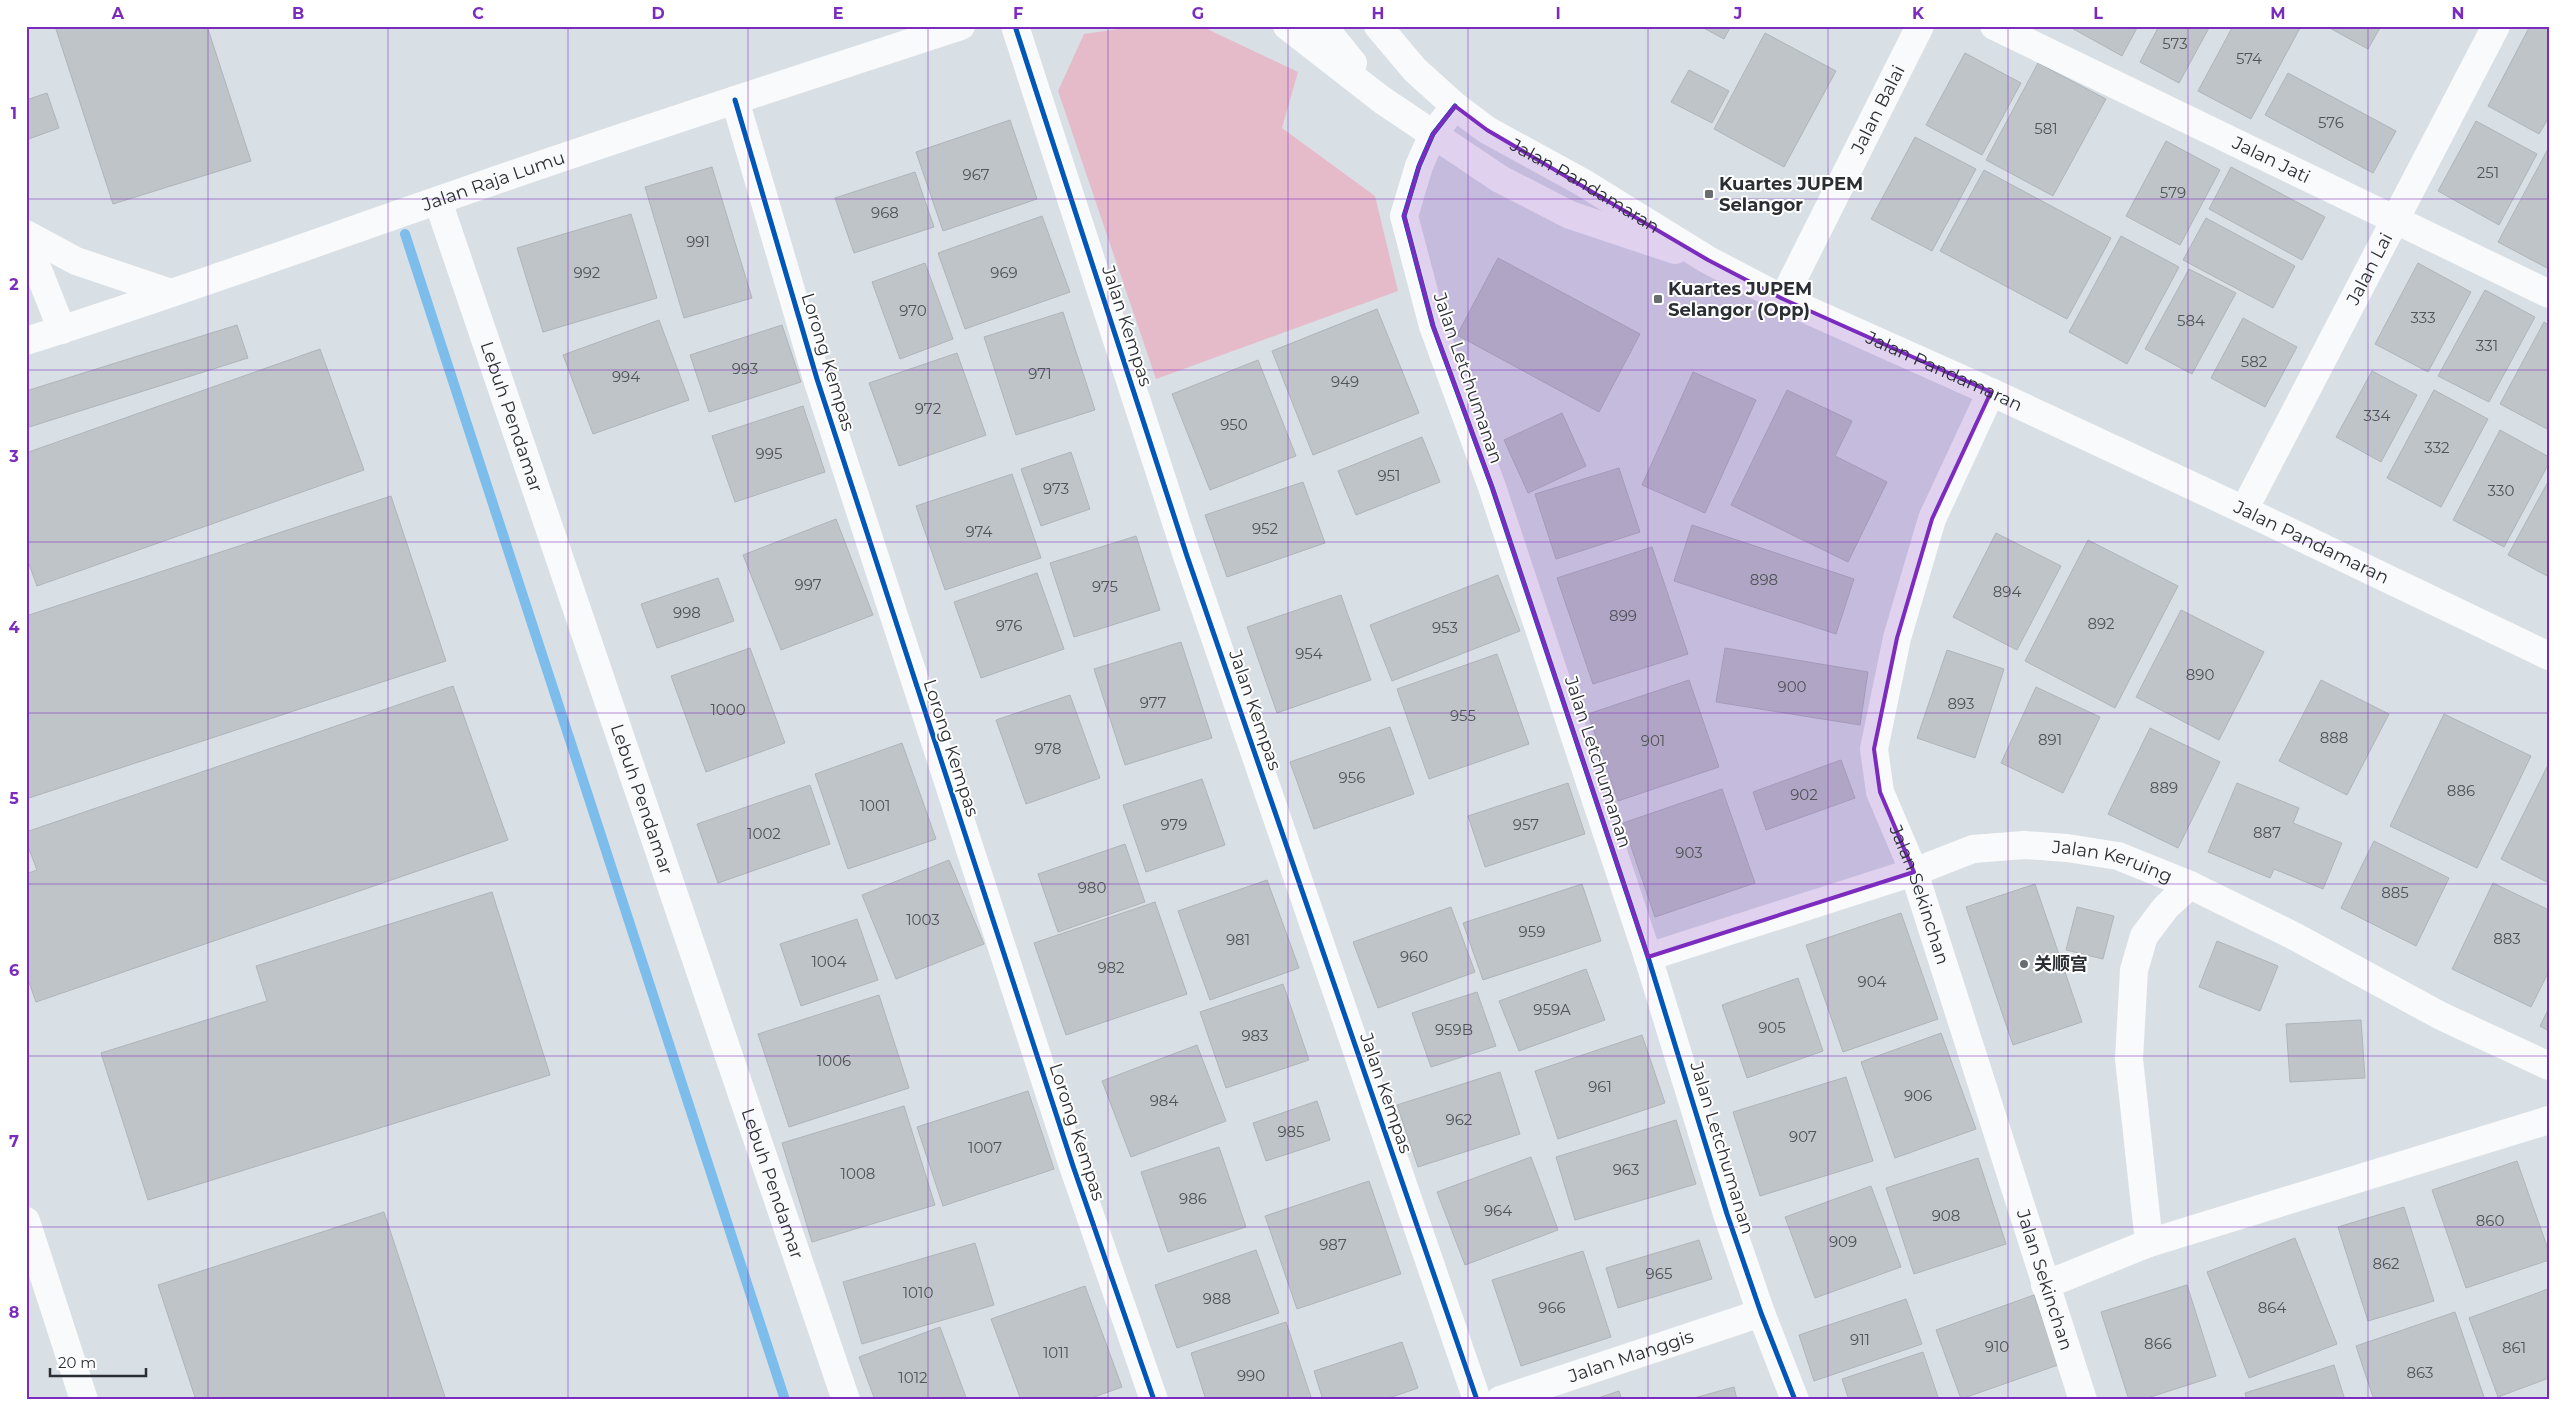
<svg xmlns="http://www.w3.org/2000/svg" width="2575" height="1426" viewBox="0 0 2575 1426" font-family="Montserrat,'Noto Sans SC',sans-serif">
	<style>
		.green { fill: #e5bbca }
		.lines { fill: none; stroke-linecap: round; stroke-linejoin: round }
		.stream { stroke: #7cbdec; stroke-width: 10 }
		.building { fill: #bec4c8; stroke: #afb5b9 }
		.minor { stroke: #f9fafb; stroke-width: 28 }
		.cycleway-casing { stroke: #fff; stroke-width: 8 }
		.cycleway { stroke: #0057b8; stroke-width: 5 }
		.marked { fill: #7b2cbf; fill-opacity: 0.2; stroke: #7b2cbf; stroke-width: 4; stroke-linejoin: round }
		.grid { fill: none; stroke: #7b2cbf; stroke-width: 1; stroke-opacity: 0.55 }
		.poi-dot { fill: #686d71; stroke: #fff; stroke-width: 2 }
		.labels { text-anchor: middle; stroke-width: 4; stroke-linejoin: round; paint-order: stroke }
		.number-label { font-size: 15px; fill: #505458 }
		.street-label { font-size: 18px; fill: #2b2f33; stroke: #fff }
		.poi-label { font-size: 18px; font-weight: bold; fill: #2b2f33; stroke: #fff; text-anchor: start }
		.neatline { fill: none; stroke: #7b2cbf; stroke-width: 2 }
		.grid-label { font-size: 16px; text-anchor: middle; font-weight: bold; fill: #7b2cbf }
	</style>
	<rect width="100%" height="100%" fill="#d8dfe5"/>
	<polygon class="green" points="1139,26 1201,26 1298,72 1282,128 1375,196 1398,291 1156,379 1058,91 1084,34"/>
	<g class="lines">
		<polyline class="stream" points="405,234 785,1400"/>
	</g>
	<g class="building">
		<polygon points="55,26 207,26 251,161 113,204"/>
		<polygon points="1700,26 1731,26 1724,39"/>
		<polygon points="2068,26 2138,26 2122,56"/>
		<polygon points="2159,26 2210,26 2179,83 2140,62"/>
		<polygon points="2233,26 2301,26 2251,119 2198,91"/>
		<polygon points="2326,26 2381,26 2368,49"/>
		<polygon points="2530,26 2549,26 2549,117 2539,134 2488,106"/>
		<polygon points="1765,33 1836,71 1784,167 1714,129"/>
		<polygon points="1965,53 2021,83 1982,155 1926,125"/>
		<polygon points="2038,63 2106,99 2053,196 1986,160"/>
		<polygon points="1689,70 1729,91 1712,123 1671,102"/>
		<polygon points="2288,73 2396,131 2373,173 2265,115"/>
		<polygon points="47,93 59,128 26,140 26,100"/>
		<polygon points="1010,120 1037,199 943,231 916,152"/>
		<polygon points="2476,121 2537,154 2499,225 2438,191"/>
		<polygon points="1915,137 1976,169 1932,251 1871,219"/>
		<polygon points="2166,141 2220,170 2180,245 2126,216"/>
		<polygon points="2548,149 2549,149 2549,269 2498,242"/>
		<polygon points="712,167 752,298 684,318 645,187"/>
		<polygon points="2231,167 2325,217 2302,260 2209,209"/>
		<polygon points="1984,170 2111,238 2067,319 1940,251"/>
		<polygon points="915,172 934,227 854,253 835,198"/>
		<polygon points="631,214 657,298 543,332 517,248"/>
		<polygon points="1042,216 1070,292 965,329 938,253"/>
		<polygon points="2206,218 2295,266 2273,308 2183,260"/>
		<polygon points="2121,236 2179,267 2127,364 2069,332"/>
		<polygon points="1498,258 1640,334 1599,412 1457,335"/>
		<polygon points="925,263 953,339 900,359 872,282"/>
		<polygon points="2418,263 2471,292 2428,372 2375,344"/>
		<polygon points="2189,269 2236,293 2192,374 2145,349"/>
		<polygon points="2485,290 2535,317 2489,402 2438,376"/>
		<polygon points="1377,309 1419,413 1313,455 1272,351"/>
		<polygon points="1063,312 1095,410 1016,435 984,337"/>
		<polygon points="2243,318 2297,347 2265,407 2211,378"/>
		<polygon points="659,320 689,400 593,434 563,355"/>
		<polygon points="2544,322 2549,325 2549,430 2500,404"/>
		<polygon points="237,325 248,358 26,428 26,391"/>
		<polygon points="782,325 801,382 709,412 690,355"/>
		<polygon points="320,349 364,470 37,586 26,556 26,453"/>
		<polygon points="957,353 986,435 899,466 869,383"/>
		<polygon points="1258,360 1296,456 1210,490 1172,394"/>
		<polygon points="2372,371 2417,395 2381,462 2336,437"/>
		<polygon points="1693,372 1756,400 1705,513 1642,485"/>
		<polygon points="1787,390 1852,421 1835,456 1887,482 1848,562 1731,505"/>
		<polygon points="2434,390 2488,419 2441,507 2387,478"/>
		<polygon points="803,406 825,472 735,502 712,436"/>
		<polygon points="1562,413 1586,466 1528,493 1504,440"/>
		<polygon points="2500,430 2549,457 2549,463 2504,547 2453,520"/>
		<polygon points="1422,437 1440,482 1356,515 1338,471"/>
		<polygon points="1071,452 1090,509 1041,526 1021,469"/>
		<polygon points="1619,468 1640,532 1556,559 1535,494"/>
		<polygon points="1012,474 1041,558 945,590 916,506"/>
		<polygon points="2549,480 2549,577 2508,555"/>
		<polygon points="1303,482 1325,543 1227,577 1205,515"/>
		<polygon points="391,496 446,661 26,799 26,616"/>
		<polygon points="836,519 873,615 781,650 743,555"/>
		<polygon points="1692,525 1854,579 1836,634 1674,581"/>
		<polygon points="1996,533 2061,566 2017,650 1953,617"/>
		<polygon points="1136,536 1160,610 1074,637 1050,563"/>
		<polygon points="2088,540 2178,586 2115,708 2025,661"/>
		<polygon points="1652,547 1688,654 1593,684 1557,578"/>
		<polygon points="1037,573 1064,649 981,678 954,602"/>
		<polygon points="1498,575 1520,631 1392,681 1370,625"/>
		<polygon points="718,578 734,621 657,648 641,604"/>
		<polygon points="1341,595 1371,680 1277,713 1247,627"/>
		<polygon points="2181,610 2264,652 2219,740 2136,697"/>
		<polygon points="1181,642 1212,738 1125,765 1094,669"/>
		<polygon points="750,648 785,743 706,772 671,676"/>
		<polygon points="1725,648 1868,672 1860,725 1716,702"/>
		<polygon points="1947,650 2004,669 1975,758 1917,738"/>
		<polygon points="1497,654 1529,744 1429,779 1397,689"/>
		<polygon points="1689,680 1719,767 1618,801 1588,714"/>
		<polygon points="2321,680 2389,714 2347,795 2279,761"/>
		<polygon points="453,686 508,840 36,1002 26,974 26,874 37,870 26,841 26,832"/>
		<polygon points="2036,687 2100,717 2063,793 2001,763"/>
		<polygon points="1070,695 1100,778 1026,804 996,720"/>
		<polygon points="2444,714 2531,756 2477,868 2390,826"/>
		<polygon points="1390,727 1414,794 1314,829 1290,762"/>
		<polygon points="2150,728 2220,762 2178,848 2108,814"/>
		<polygon points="902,743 936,839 848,869 815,774"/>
		<polygon points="1841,760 1855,798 1766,830 1753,792"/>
		<polygon points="2549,763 2549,883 2501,859"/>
		<polygon points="1202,779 1225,845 1146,872 1123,805"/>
		<polygon points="1568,783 1585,834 1485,867 1468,816"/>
		<polygon points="2237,783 2299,808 2293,823 2342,843 2323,889 2274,869 2270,878 2208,852"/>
		<polygon points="810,785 830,844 718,883 697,824"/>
		<polygon points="1722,789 1755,883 1655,917 1623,823"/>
		<polygon points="2374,841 2449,878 2416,946 2341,908"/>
		<polygon points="1125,844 1145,902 1058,932 1038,874"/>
		<polygon points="949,860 984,944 896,979 862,895"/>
		<polygon points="1267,880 1299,968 1210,1000 1178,911"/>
		<polygon points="2493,883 2549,910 2549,971 2531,1007 2452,969"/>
		<polygon points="1582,884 1601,941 1483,980 1463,923"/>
		<polygon points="2035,884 2082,1022 2013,1045 1966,907"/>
		<polygon points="492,892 550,1075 148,1200 101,1053 267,1001 256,966"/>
		<polygon points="1155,902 1187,994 1066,1035 1034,943"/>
		<polygon points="1451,907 1475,972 1378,1008 1353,942"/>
		<polygon points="2077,907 2114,916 2103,959 2066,950"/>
		<polygon points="1901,913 1938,1019 1843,1052 1806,945"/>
		<polygon points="857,919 878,980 801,1006 780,944"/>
		<polygon points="2217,941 2278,966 2260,1011 2199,987"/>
		<polygon points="1586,969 1605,1020 1519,1051 1499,1001"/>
		<polygon points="1798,978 1823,1051 1747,1078 1722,1005"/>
		<polygon points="1283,984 1309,1060 1226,1088 1200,1012"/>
		<polygon points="1477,992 1496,1046 1431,1067 1412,1013"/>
		<polygon points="879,995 909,1088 789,1127 758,1034"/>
		<polygon points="2549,1008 2549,1031 2540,1026"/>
		<polygon points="2361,1020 2365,1078 2290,1082 2286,1024"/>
		<polygon points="1941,1033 1976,1129 1895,1158 1861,1062"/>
		<polygon points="1642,1035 1665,1103 1558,1139 1535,1071"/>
		<polygon points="1197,1045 1226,1121 1131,1157 1102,1081"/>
		<polygon points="1500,1072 1520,1134 1418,1167 1397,1105"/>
		<polygon points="1846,1077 1873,1161 1760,1196 1733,1112"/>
		<polygon points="1028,1091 1054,1169 943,1206 917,1127"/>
		<polygon points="1317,1101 1330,1140 1266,1161 1253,1123"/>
		<polygon points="904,1106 935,1205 812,1242 782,1143"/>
		<polygon points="1676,1120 1696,1184 1575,1220 1556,1157"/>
		<polygon points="1219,1147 1246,1227 1168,1252 1141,1172"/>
		<polygon points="1531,1157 1558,1230 1465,1265 1437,1192"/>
		<polygon points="1978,1158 2006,1244 1914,1274 1886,1188"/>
		<polygon points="2517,1161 2549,1252 2549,1260 2466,1288 2432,1190"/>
		<polygon points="1369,1181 1401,1274 1297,1309 1265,1216"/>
		<polygon points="1871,1186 1901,1267 1815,1298 1785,1217"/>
		<polygon points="2404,1207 2434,1301 2368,1321 2338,1227"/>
		<polygon points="384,1212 446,1400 196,1400 158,1285"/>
		<polygon points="2295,1238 2337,1344 2249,1378 2207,1272"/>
		<polygon points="1699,1240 1712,1279 1618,1308 1606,1268"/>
		<polygon points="975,1243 994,1305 862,1344 843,1282"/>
		<polygon points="1256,1250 1279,1313 1177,1348 1155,1285"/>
		<polygon points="1583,1251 1611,1337 1521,1366 1492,1280"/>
		<polygon points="2187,1285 2216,1376 2141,1400 2129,1400 2101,1312"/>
		<polygon points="1085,1286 1122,1387 1086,1400 1021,1400 991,1319"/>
		<polygon points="2548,1289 2549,1378 2498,1397 2469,1318"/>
		<polygon points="2034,1295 2058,1365 1961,1399 1936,1330"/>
		<polygon points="1906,1299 1922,1344 1814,1381 1799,1335"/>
		<polygon points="2455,1312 2485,1400 2374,1400 2356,1346"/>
		<polygon points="1286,1322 1312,1400 1206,1400 1191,1353"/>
		<polygon points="940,1327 967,1400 875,1400 859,1357"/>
		<polygon points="1402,1342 1418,1388 1383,1400 1323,1400 1314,1371"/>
		<polygon points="1923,1352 1939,1400 1849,1400 1842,1379"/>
		<polygon points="2334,1365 2345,1400 2247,1400 2245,1393"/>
		<polygon points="1734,1387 1737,1400 1687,1400"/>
		<polygon points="1619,1391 1622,1400 1592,1400"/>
	</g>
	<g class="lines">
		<g class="minor">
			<polyline points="1015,26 1187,556 1477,1400"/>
			<polyline points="1287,26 1382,100 1500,179 1570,215 1675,250"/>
			<polyline points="1323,26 1353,63"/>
			<path id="s1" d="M1378 26 1415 70 1455 106 1487 130 1582 182 1708 260 1783 299 1991 392 2244 510 2549 656"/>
			<path id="s2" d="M1994 26 2549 294"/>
			<polyline points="735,100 817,379 1073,1166 1154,1400"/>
			<polyline points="1455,106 1433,134 1419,166 1404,216 1433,326 1492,487 1648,957 1727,1214 1761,1313 1795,1400"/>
			<path id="s3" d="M438 201 846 1400"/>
			<polyline points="26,234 76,261 171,293"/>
			<polyline points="26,240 62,330"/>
			<path id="s4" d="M1783 299 1920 26"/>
			<path id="s5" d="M26 341C173 295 317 242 462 192 628 134 794 81 961 26"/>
			<path id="s6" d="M1991 392 1932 519 1897 638 1874 749 1880 792 1914 872 2083 1400"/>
			<path id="s7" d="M2244 510 2496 26"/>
			<path id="s8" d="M1648 957 1914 872 1973 849 2024 845 2067 848 2118 856 2190 885 2294 936 2441 1016 2549 1066"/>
			<polyline points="26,1221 84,1400"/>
			<polyline points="2149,1243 2129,1059 2134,970 2144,936 2166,907 2190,885"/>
			<polyline points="2045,1285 2149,1243 2549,1120"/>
			<path id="s9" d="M1500 1400 1761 1313"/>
		</g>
		<g class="cycleway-casing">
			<g id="cycleway">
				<polyline points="1015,26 1187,556 1477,1400"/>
				<polyline points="735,100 817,379 1073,1166 1154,1400"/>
				<polyline points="1455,106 1433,134 1419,166 1404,216 1433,326 1492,487 1648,957 1727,1214 1761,1313 1795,1400"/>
			</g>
		</g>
		<use href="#cycleway" class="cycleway"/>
	</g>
	<path class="marked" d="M1455 106 1487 130 1708 260 1783 299 1991 392 1932 519 1897 638 1874 749 1880 792 1914 872 1648 957 1492 487 1433 326 1404 216 1419 166 1433 134Z"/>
	<path class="grid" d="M208 26V1400M388 26V1400M568 26V1400M748 26V1400M928 26V1400M1108 26V1400M1288 26V1400M1468 26V1400M1648 26V1400M1828 26V1400M2008 26V1400M2188 26V1400M2368 26V1400M26 199H2549M26 370H2549M26 542H2549M26 713H2549M26 884H2549M26 1056H2549M26 1227H2549"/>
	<g class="poi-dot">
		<rect x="1704" y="189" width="10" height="10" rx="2.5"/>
		<rect x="1653" y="294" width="10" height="10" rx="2.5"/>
		<circle cx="2024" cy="964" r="5"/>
	</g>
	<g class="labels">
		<g class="number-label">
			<text x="2175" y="49">573</text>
			<text x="2249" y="64">574</text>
			<text x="2331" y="128">576</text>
			<text x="2046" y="134">581</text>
			<text x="2488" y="178">251</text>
			<text x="976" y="180">967</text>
			<text x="2173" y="198">579</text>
			<text x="885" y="218">968</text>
			<text x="698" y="247">991</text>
			<text x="587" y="278">992</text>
			<text x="1004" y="278">969</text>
			<text x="913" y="316">970</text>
			<text x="2423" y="323">333</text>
			<text x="2191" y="326">584</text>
			<text x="2487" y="351">331</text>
			<text x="2254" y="367">582</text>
			<text x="745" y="374">993</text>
			<text x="1040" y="379">971</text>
			<text x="626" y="382">994</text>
			<text x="1345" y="387">949</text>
			<text x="928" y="414">972</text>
			<text x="2377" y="421">334</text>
			<text x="1234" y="430">950</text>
			<text x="2437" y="453">332</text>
			<text x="769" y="459">995</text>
			<text x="1389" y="481">951</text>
			<text x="1056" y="494">973</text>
			<text x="2501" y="496">330</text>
			<text x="1265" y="534">952</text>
			<text x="979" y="537">974</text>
			<text x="1764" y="585">898</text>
			<text x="808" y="590">997</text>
			<text x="1105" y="592">975</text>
			<text x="2007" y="597">894</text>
			<text x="687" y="618">998</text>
			<text x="1623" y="621">899</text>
			<text x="2101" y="629">892</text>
			<text x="1009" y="631">976</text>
			<text x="1445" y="633">953</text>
			<text x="1309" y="659">954</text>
			<text x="2200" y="680">890</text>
			<text x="1792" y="692">900</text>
			<text x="1153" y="708">977</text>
			<text x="1961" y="709">893</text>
			<text x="728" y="715">1000</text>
			<text x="1463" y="721">955</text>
			<text x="2334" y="743">888</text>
			<text x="2050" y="745">891</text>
			<text x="1653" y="746">901</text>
			<text x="1048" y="754">978</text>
			<text x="1352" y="783">956</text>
			<text x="2164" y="793">889</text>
			<text x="2461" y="796">886</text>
			<text x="1804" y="800">902</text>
			<text x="875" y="811">1001</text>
			<text x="1174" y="830">979</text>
			<text x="1526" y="830">957</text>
			<text x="2267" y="838">887</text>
			<text x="764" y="839">1002</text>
			<text x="1689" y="858">903</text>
			<text x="1092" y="893">980</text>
			<text x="2395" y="898">885</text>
			<text x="923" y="925">1003</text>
			<text x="1532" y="937">959</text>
			<text x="2507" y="944">883</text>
			<text x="1238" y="945">981</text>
			<text x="1414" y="962">960</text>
			<text x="829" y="967">1004</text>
			<text x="1111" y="973">982</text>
			<text x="1872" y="987">904</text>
			<text x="1552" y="1015">959A</text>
			<text x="1772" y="1033">905</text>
			<text x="1454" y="1035">959B</text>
			<text x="1255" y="1041">983</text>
			<text x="834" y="1066">1006</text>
			<text x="1600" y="1092">961</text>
			<text x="1918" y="1101">906</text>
			<text x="1164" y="1106">984</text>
			<text x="1459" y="1125">962</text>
			<text x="1291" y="1137">985</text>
			<text x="1803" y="1142">907</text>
			<text x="985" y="1153">1007</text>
			<text x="1626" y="1175">963</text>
			<text x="858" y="1179">1008</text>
			<text x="1193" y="1204">986</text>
			<text x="1498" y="1216">964</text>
			<text x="1946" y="1221">908</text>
			<text x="2490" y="1226">860</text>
			<text x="1843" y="1247">909</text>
			<text x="1333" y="1250">987</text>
			<text x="2386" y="1269">862</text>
			<text x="1659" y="1279">965</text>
			<text x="918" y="1298">1010</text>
			<text x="1217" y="1304">988</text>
			<text x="1552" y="1313">966</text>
			<text x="2272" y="1313">864</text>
			<text x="1860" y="1345">911</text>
			<text x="2158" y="1349">866</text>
			<text x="1997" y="1352">910</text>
			<text x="2514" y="1353">861</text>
			<text x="1056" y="1358">1011</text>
			<text x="2420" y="1378">863</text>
			<text x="1251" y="1381">990</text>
			<text x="913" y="1383">1012</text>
		</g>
		<g class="street-label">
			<text dy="6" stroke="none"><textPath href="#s4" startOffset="212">Jalan Balai</textPath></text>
			<text dy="6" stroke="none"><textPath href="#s2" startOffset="308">Jalan Jati</textPath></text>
			<text dy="6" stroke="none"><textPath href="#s5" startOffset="494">Jalan Raja Lumu</textPath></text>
			<text dy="6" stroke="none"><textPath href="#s1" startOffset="264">Jalan Pandamaran</textPath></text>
			<text dy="6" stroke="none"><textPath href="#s7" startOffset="272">Jalan Lai</textPath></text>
			<text transform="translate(1127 326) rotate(72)" y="6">Jalan Kempas</text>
			<text transform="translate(828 362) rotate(73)" y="6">Lorong Kempas</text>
			<text dy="6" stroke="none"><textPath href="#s1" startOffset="669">Jalan Pandamaran</textPath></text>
			<text transform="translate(1468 378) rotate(71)" y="6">Jalan Letchumanan</text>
			<text dy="6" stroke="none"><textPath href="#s3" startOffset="228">Lebuh Pendamar</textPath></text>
			<text dy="6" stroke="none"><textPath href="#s1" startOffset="1074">Jalan Pandamaran</textPath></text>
			<text transform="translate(1255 710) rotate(71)" y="6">Jalan Kempas</text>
			<text transform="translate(951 748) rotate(72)" y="6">Lorong Kempas</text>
			<text transform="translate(1598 762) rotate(72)" y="6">Jalan Letchumanan</text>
			<text dy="6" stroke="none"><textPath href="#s3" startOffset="632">Lebuh Pendamar</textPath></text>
			<text dy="6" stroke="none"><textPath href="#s8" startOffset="484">Jalan Keruing</textPath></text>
			<text dy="6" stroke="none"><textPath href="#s6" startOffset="531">Jalan Sekinchan</textPath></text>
			<text transform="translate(1386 1093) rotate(71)" y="6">Jalan Kempas</text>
			<text transform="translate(1077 1132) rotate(72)" y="6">Lorong Kempas</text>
			<text transform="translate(1722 1148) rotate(73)" y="6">Jalan Letchumanan</text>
			<text dy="6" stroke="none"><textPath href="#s3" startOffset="1038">Lebuh Pendamar</textPath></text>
			<text dy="6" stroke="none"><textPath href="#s6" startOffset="936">Jalan Sekinchan</textPath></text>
			<text dy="6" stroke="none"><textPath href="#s9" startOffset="138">Jalan Manggis</textPath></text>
		</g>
		<g class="poi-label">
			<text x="1719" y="190">Kuartes JUPEM<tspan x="1719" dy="21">Selangor</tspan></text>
			<text x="1668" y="295">Kuartes JUPEM<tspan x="1668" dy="21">Selangor (Opp)</tspan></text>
			<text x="2034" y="970">关顺宫</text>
		</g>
	</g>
	<rect width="2575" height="1426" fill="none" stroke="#ffffff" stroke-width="55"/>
	<path d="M50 1368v8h96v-8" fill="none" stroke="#2b2f33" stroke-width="2.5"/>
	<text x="58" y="1368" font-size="15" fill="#2b2f33" stroke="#ffffff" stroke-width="4" paint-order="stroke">20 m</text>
	<rect x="28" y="28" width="2520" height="1370" class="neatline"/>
	<g class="grid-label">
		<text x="118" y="19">A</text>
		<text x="298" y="19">B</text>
		<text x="478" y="19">C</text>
		<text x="658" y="19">D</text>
		<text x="838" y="19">E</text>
		<text x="1018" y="19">F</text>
		<text x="1198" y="19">G</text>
		<text x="1378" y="19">H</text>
		<text x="1558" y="19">I</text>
		<text x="1738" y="19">J</text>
		<text x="1918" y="19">K</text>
		<text x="2098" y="19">L</text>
		<text x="2278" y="19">M</text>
		<text x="2458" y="19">N</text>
		<text x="14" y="119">1</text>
		<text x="14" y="290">2</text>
		<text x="14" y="462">3</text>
		<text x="14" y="633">4</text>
		<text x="14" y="804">5</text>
		<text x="14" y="976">6</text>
		<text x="14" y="1147">7</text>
		<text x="14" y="1318">8</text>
	</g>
</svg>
